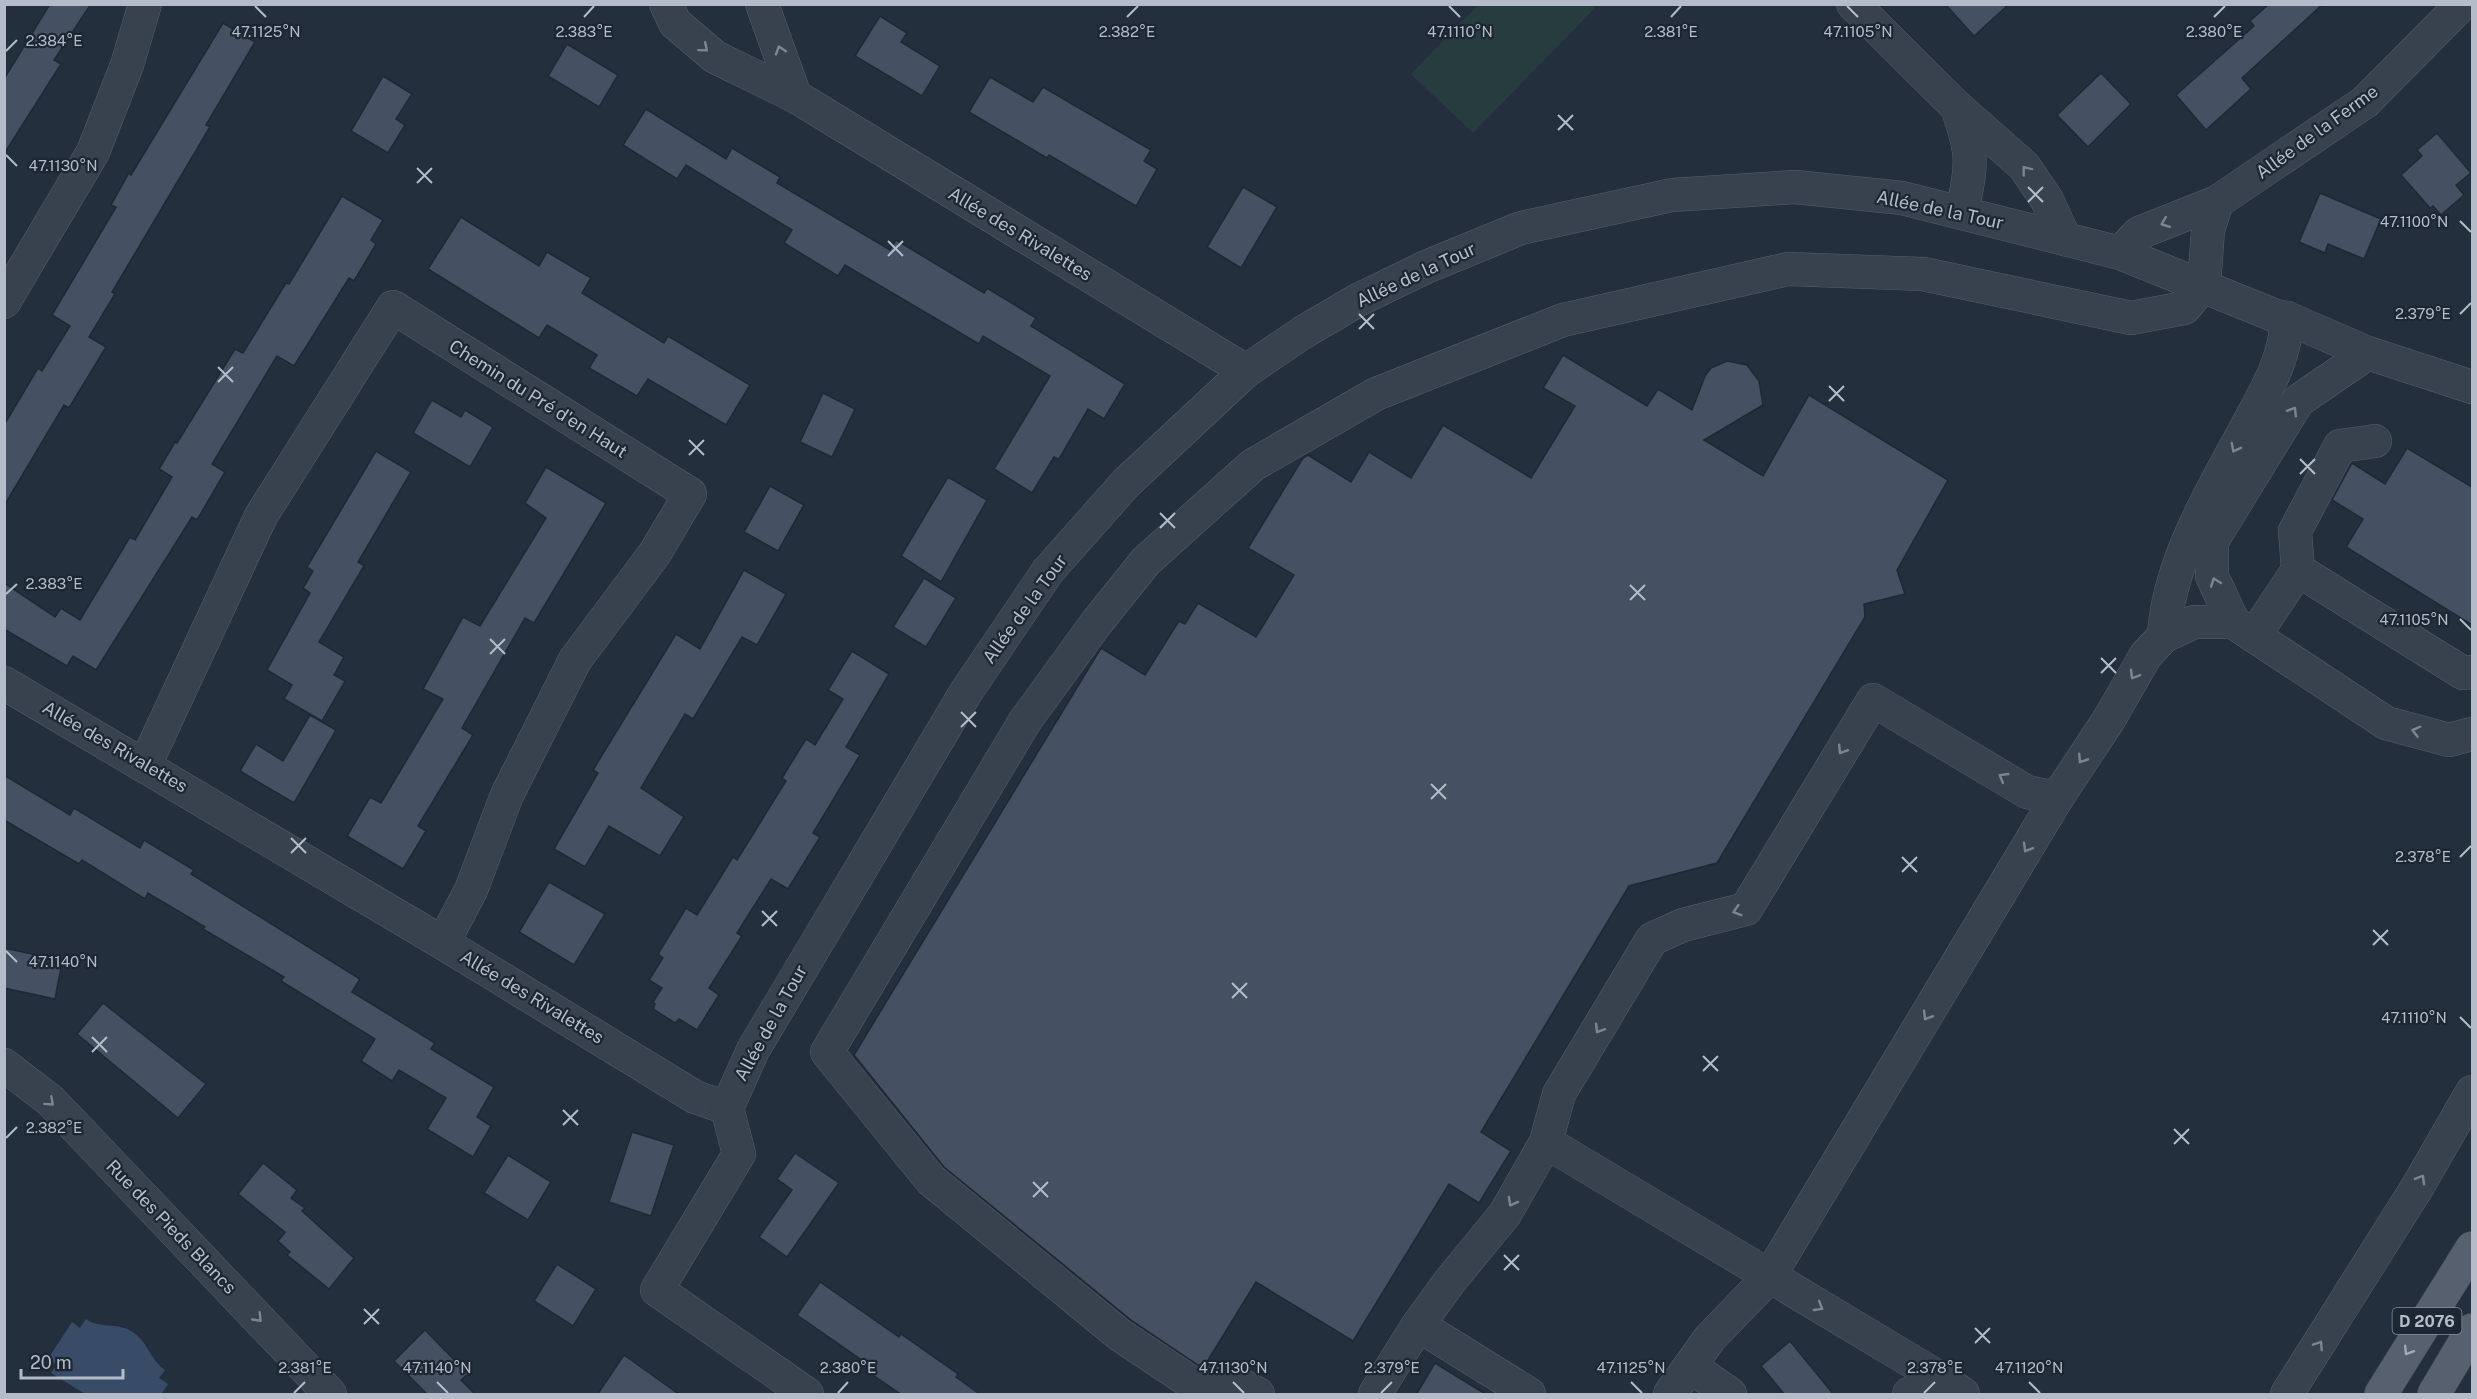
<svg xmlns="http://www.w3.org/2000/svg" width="2477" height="1399" viewBox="0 0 2477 1399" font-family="'Public Sans',sans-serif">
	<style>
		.green { fill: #263c3f }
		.water { fill: #394c67 }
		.building { fill: #455162; stroke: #1f2835; stroke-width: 1.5 }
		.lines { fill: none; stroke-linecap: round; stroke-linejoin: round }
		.minor-casing { stroke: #565f6c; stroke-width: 34 }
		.major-casing { stroke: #414a57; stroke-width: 34 }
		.minor { stroke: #38414e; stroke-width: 33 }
		.major { stroke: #56606e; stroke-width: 33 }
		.oneway { stroke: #7c8592 }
		.oneway2 { stroke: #a1aab7 }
		.ticks { fill: none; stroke: #b4bcc9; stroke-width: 2 }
		.labels { text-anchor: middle; stroke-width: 4.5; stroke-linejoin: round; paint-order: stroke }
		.shield { fill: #1d2633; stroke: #878f9c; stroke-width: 1.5 }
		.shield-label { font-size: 16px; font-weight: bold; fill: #b4bcc9 }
		.street-label { font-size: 18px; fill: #b4bcc9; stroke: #1d2633 }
		.ticks-label { font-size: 15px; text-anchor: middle; fill: #b4bcc9; stroke: #1d2633; stroke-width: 4.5; stroke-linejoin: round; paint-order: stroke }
	</style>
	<rect width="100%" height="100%" fill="#242f3e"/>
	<polygon class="green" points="1591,4 1595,8 1473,133 1411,74 1478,5"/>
	<path class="water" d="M86 1319C99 1329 116 1322 131 1331 148 1341 150 1360 165 1370L159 1378 168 1384 161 1394H85L51 1373 57 1365 48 1359 72 1322 80 1328Z"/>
	<g class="building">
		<polygon points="50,4 91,4 54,60 61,64 4,154 4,79"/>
		<polygon points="1945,4 2009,4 1974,36"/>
		<polygon points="2269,4 2323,4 2242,78 2251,89 2206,130 2176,95 2254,26 2250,21"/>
		<polygon points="880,16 907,33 901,42 940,66 922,96 855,56"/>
		<polygon points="223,23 255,42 206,125 210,127 112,292 115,294 89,337 106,347 69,408 64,405 4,506 4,425 38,368 42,371 70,326 52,315 116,207 111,205 129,173 131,175"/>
		<polygon points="567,44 618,75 599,107 548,76"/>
		<polygon points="2101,73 2131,104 2088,147 2057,115"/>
		<polygon points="383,76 412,94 396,119 405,125 388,153 351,131"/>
		<polygon points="990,77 1033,102 1043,87 1151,150 1144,161 1157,169 1136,206 1049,155 1047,158 969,112"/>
		<polygon points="646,109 726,159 732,148 780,177 777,183 890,250 896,240 984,293 987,288 1036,318 1031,326 1125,384 1104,419 1088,409 1059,459 1054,457 1032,493 994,469 1050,376 983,336 979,344 845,265 838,276 784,243 792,230 686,165 677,179 623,145"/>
		<polygon points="2437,133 2471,173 2456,185 2464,195 2441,215 2433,206 2430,208 2401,175 2422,156 2417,150"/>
		<polygon points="1243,187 1277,207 1241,268 1207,247"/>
		<polygon points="2320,193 2381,219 2364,259 2328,244 2325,253 2299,242"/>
		<polygon points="342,196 383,220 371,240 376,244 354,281 349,278 294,366 277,356 212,464 225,472 197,520 192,517 96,670 73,656 67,666 4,629 4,583 55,617 61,608 80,620 130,537 135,540 172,477 159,469 175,442 177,443 235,349 243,353 286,283 289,284"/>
		<polygon points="461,217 539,266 547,252 591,278 582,293 664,343 668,336 750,385 726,425 648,379 637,396 589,368 597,355 547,325 539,338 428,269"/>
		<polygon points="1563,355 1647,406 1658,389 1692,410 1705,376 1711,368 1727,361 1747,365 1759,381 1763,405 1704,440 1763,476 1809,395 1948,480 1897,570 1905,594 1864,604 1865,617 1717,863 1629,886 1481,1132 1511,1151 1479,1203 1449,1184 1353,1341 1256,1282 1205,1365 1198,1365 1131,1320 944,1167 854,1055 1101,648 1145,675 1179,621 1185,624 1198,603 1256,637 1294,575 1248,548 1303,458 1308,455 1351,482 1369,452 1411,478 1443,425 1531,478 1575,406 1543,388"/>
		<polygon points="823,393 855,409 832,457 800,442"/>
		<polygon points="432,400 461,417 465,410 493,427 470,467 413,433"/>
		<polygon points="2407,448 2472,487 2472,625 2346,547 2363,519 2332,500 2352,463 2385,484"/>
		<polygon points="376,451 411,472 358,562 364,566 319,642 344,657 334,675 345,681 322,721 284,699 292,685 267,670 310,593 303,588 313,571 307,567"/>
		<polygon points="546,467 606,503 534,623 525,618 462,728 473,735 418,826 426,831 403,869 347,836 370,797 381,803 443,699 423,689 463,617 480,626 546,518 525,503"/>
		<polygon points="948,477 987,500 941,582 901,556"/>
		<polygon points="770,486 804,505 778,551 744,532"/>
		<polygon points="744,570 786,594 757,645 742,637 693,719 685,714 641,788 684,817 660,856 609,826 585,867 554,849 598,773 593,770 676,634 700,649"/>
		<polygon points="924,578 956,598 926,647 893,627"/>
		<polygon points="852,651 889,674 846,747 860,755 813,833 820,837 788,889 771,879 737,933 742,936 709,988 719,995 697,1030 679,1019 675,1023 653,1009 655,1004 653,1002 662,988 649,980 663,958 658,954 686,908 697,915 733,857 737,860 786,781 782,778 806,739 815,745 843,699 828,690"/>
		<polygon points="310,715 336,730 294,803 240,771 256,744 283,761"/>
		<polygon points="4,775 70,815 74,808 140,848 144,840 194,870 191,874 360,979 352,992 435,1043 431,1049 494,1087 477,1117 491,1126 473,1157 427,1129 446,1098 399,1070 392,1081 361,1061 375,1039 281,981 284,977 203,929 205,927 148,893 145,899 82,860 79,864 4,820"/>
		<polygon points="549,882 605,914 574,965 519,932"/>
		<polygon points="4,948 46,957 45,964 61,968 55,999 4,988"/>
		<polygon points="103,1003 206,1084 178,1118 77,1034"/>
		<polygon points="632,1132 674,1145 651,1216 609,1202"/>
		<polygon points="795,1153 839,1183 787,1257 759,1237 792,1190 777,1179"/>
		<polygon points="508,1155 551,1182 528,1220 484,1193"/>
		<polygon points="263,1163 297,1190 291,1198 305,1208 302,1211 354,1258 329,1289 287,1255 290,1252 278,1241 285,1232 238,1194"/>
		<polygon points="557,1264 596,1289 573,1326 534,1301"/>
		<polygon points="820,1282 899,1337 901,1334 958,1374 956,1377 981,1395 902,1395 873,1375 876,1370 797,1315"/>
		<polygon points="425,1330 468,1374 461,1380 476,1395 428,1395 394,1361"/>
		<polygon points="1790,1341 1834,1395 1785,1395 1761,1366"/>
		<polygon points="624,1355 680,1395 597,1395"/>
		<polygon points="1435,1363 1487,1395 1416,1395"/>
	</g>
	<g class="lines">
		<g class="minor-casing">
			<g id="minor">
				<polyline points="666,4 675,23 715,57 795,96 1246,371"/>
				<polyline points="762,4 795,96"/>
				<polyline points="1853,4 1957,107 2024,166 2047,200 2065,239"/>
				<path d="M1957 107C1974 156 1972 163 1962 213"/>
				<polyline points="2120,253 2139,233 2217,202 2365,102 2462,4"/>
				<polyline points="4,302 93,152 127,65 145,4"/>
				<polyline points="2368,353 2298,401 2212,541 2212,576 2233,622 2386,723 2449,740 2472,734"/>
				<polyline points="2298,570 2295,531 2340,446 2375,441"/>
				<path d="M2164 636C2168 563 2212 491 2246 428 2265 392 2286 359 2287 318"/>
				<polyline points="2254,636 2298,570 2463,673 2472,672"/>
				<polyline points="4,683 443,943 695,1097 727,1108"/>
				<polyline points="145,765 261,516 393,307 690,494 655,553 575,660 507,795 471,890 443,943"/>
				<polyline points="4,1065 51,1101 330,1394"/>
				<polyline points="727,1108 753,1050 966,692 1048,571 1126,483 1246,371 1302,333 1358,300 1426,267 1521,228 1672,195 1795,187 1902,198 2120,253 2276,316 2287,318 2368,353 2472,387"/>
				<polyline points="727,1108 739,1154 657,1290 807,1394"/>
				<polyline points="1546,1142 1943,1380 1963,1394"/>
				<polyline points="1418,1325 1529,1394"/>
				<polyline points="1690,1366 1730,1394"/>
				<polyline points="1258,1394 1243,1386 1192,1383 1120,1335 931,1180 827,1052 1025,721 1097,622 1146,561 1253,465 1376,394 1563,320 1788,269 1923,274 2131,318 2184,308 2204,285 2208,230 2217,202"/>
				<polyline points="1375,1394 1418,1325 1450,1281 1505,1214 1546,1142 1559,1094 1652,939 1683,925 1746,909 1873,700 2027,792 2057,798"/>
				<polyline points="1670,1394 1710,1338 1769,1277 2057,798 2108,721 2146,655 2164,636 2194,622 2233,622"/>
				<polyline points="1909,1394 1943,1380"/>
				<polyline points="2287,1394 2418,1186 2472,1092"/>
			</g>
		</g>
		<g class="major-casing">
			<g id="major">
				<polyline points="2381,1394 2472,1248"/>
				<polyline points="2434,1394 2472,1330"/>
			</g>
		</g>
		<use href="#minor" class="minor"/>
		<use href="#major" class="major"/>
	</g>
	<defs><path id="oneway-chevron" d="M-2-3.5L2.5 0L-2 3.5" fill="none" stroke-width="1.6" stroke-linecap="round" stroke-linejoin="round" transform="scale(1.5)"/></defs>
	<g class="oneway">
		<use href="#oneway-chevron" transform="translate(704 48) rotate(40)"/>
		<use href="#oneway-chevron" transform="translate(780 50) rotate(-108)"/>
		<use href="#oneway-chevron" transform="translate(2026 170) rotate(-128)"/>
		<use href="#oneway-chevron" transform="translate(2165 223) rotate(158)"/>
		<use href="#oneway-chevron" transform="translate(2293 411) rotate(-58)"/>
		<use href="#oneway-chevron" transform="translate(2235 448) rotate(118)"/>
		<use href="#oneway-chevron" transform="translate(2215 582) rotate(-110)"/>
		<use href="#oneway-chevron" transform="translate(2134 675) rotate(120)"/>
		<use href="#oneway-chevron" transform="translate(2416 731) rotate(-165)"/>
		<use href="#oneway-chevron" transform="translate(1842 750) rotate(122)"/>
		<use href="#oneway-chevron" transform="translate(2082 759) rotate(123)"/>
		<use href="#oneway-chevron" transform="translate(2003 777) rotate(-149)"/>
		<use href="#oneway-chevron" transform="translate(2027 848) rotate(121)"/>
		<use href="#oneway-chevron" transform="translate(1737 911) rotate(163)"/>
		<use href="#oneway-chevron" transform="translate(1927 1016) rotate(121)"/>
		<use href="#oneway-chevron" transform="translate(1599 1029) rotate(121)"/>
		<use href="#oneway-chevron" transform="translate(50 1102) rotate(42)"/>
		<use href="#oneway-chevron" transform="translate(2421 1179) rotate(-60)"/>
		<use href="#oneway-chevron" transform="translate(1512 1202) rotate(119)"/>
		<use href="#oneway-chevron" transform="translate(1819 1307) rotate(31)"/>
		<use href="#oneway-chevron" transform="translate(258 1318) rotate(46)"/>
		<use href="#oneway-chevron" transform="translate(2319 1345) rotate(-57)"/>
	</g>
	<use class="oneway2" href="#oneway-chevron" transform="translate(2408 1351) rotate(122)"/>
	<path class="ticks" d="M255 6 266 17M1449 6 1460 17M1847 6 1858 17M584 17 594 6M1127 17 1138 6M1671 17 1681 6M2214 17 2225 6M6 51 17 40M1558 115 1573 130M1558 130 1573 115M6 155 17 166M417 168 432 183M417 183 432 168M2028 187 2043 202M2028 202 2043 187M2460 221 2471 232M888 241 903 256M888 256 903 241M1359 314 1374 329M2460 314 2471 303M1359 329 1374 314M218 367 233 382M218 382 233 367M1829 386 1844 401M1829 401 1844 386M689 440 704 455M689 455 704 440M2300 459 2315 474M2300 474 2315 459M1160 513 1175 528M1160 528 1175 513M1630 585 1645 600M6 594 17 584M1630 600 1645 585M2460 619 2471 630M490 639 505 654M490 654 505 639M2101 658 2116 673M2101 673 2116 658M961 712 976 727M961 727 976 712M1431 784 1446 799M1431 799 1446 784M291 838 306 853M291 853 306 838M1902 857 1917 872M2460 857 2471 846M1902 872 1917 857M762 911 777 926M762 926 777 911M2373 930 2388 945M2373 945 2388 930M6 951 17 962M1232 983 1247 998M1232 998 1247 983M2460 1017 2471 1028M92 1037 107 1052M92 1052 107 1037M1703 1056 1718 1071M1703 1071 1718 1056M563 1110 578 1125M563 1125 578 1110M2174 1129 2189 1144M6 1138 17 1127M2174 1144 2189 1129M1033 1182 1048 1197M1033 1197 1048 1182M1504 1255 1519 1270M1504 1270 1519 1255M364 1309 379 1324M364 1324 379 1309M1975 1328 1990 1343M1975 1343 1990 1328M437 1382 448 1393M1233 1382 1244 1393M1631 1382 1642 1393M2029 1382 2040 1393M294 1393 305 1382M838 1393 848 1382M1381 1393 1392 1382M1924 1393 1935 1382"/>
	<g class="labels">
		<rect class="shield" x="2392.5" y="1308" width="69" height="26" rx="4.5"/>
		<g class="shield-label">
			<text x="2427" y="1327">D 2076</text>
		</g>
		<g class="street-label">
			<text transform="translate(2317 132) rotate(-36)" y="6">Allée de la Ferme</text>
			<text transform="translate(1940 210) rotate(12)" y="6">Allée de la Tour</text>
			<text transform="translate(1020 234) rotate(31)" y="6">Allée des Rivalettes</text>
			<text transform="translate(1416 275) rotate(-25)" y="6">Allée de la Tour</text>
			<text transform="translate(538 399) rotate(32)" y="6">Chemin du Pré d'en Haut</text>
			<text transform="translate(1025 609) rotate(-54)" y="6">Allée de la Tour</text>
			<text transform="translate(115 747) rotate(30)" y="6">Allée des Rivalettes</text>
			<text transform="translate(532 997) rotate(31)" y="6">Allée des Rivalettes</text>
			<text transform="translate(771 1023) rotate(-61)" y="6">Allée de la Tour</text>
			<text transform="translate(171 1227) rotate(46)" y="6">Rue des Pieds Blancs</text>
		</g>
	</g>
	<g class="ticks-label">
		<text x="266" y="37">47.1125°N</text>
		<text x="584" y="37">2.383°E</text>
		<text x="1127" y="37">2.382°E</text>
		<text x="1460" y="37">47.1110°N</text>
		<text x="1671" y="37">2.381°E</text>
		<text x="1858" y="37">47.1105°N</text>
		<text x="2214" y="37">2.380°E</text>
		<text x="54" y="46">2.384°E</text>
		<text x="63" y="171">47.1130°N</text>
		<text x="2414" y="227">47.1100°N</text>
		<text x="2423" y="319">2.379°E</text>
		<text x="54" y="589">2.383°E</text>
		<text x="2414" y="625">47.1105°N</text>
		<text x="2423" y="862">2.378°E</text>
		<text x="63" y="967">47.1140°N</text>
		<text x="2414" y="1023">47.1110°N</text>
		<text x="54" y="1133">2.382°E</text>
		<text x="305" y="1373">2.381°E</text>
		<text x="848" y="1373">2.380°E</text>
		<text x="437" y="1373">47.1140°N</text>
		<text x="1233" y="1373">47.1130°N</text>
		<text x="1392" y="1373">2.379°E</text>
		<text x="1631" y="1373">47.1125°N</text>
		<text x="1935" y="1373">2.378°E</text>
		<text x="2029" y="1373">47.1120°N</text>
	</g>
	<rect width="2477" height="1399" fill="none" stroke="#b4bcc9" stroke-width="12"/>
	<path d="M21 1369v9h102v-9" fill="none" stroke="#b4bcc9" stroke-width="3"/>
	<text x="30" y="1369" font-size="18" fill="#b4bcc9" stroke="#1d2633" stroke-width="4.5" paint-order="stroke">20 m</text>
</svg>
